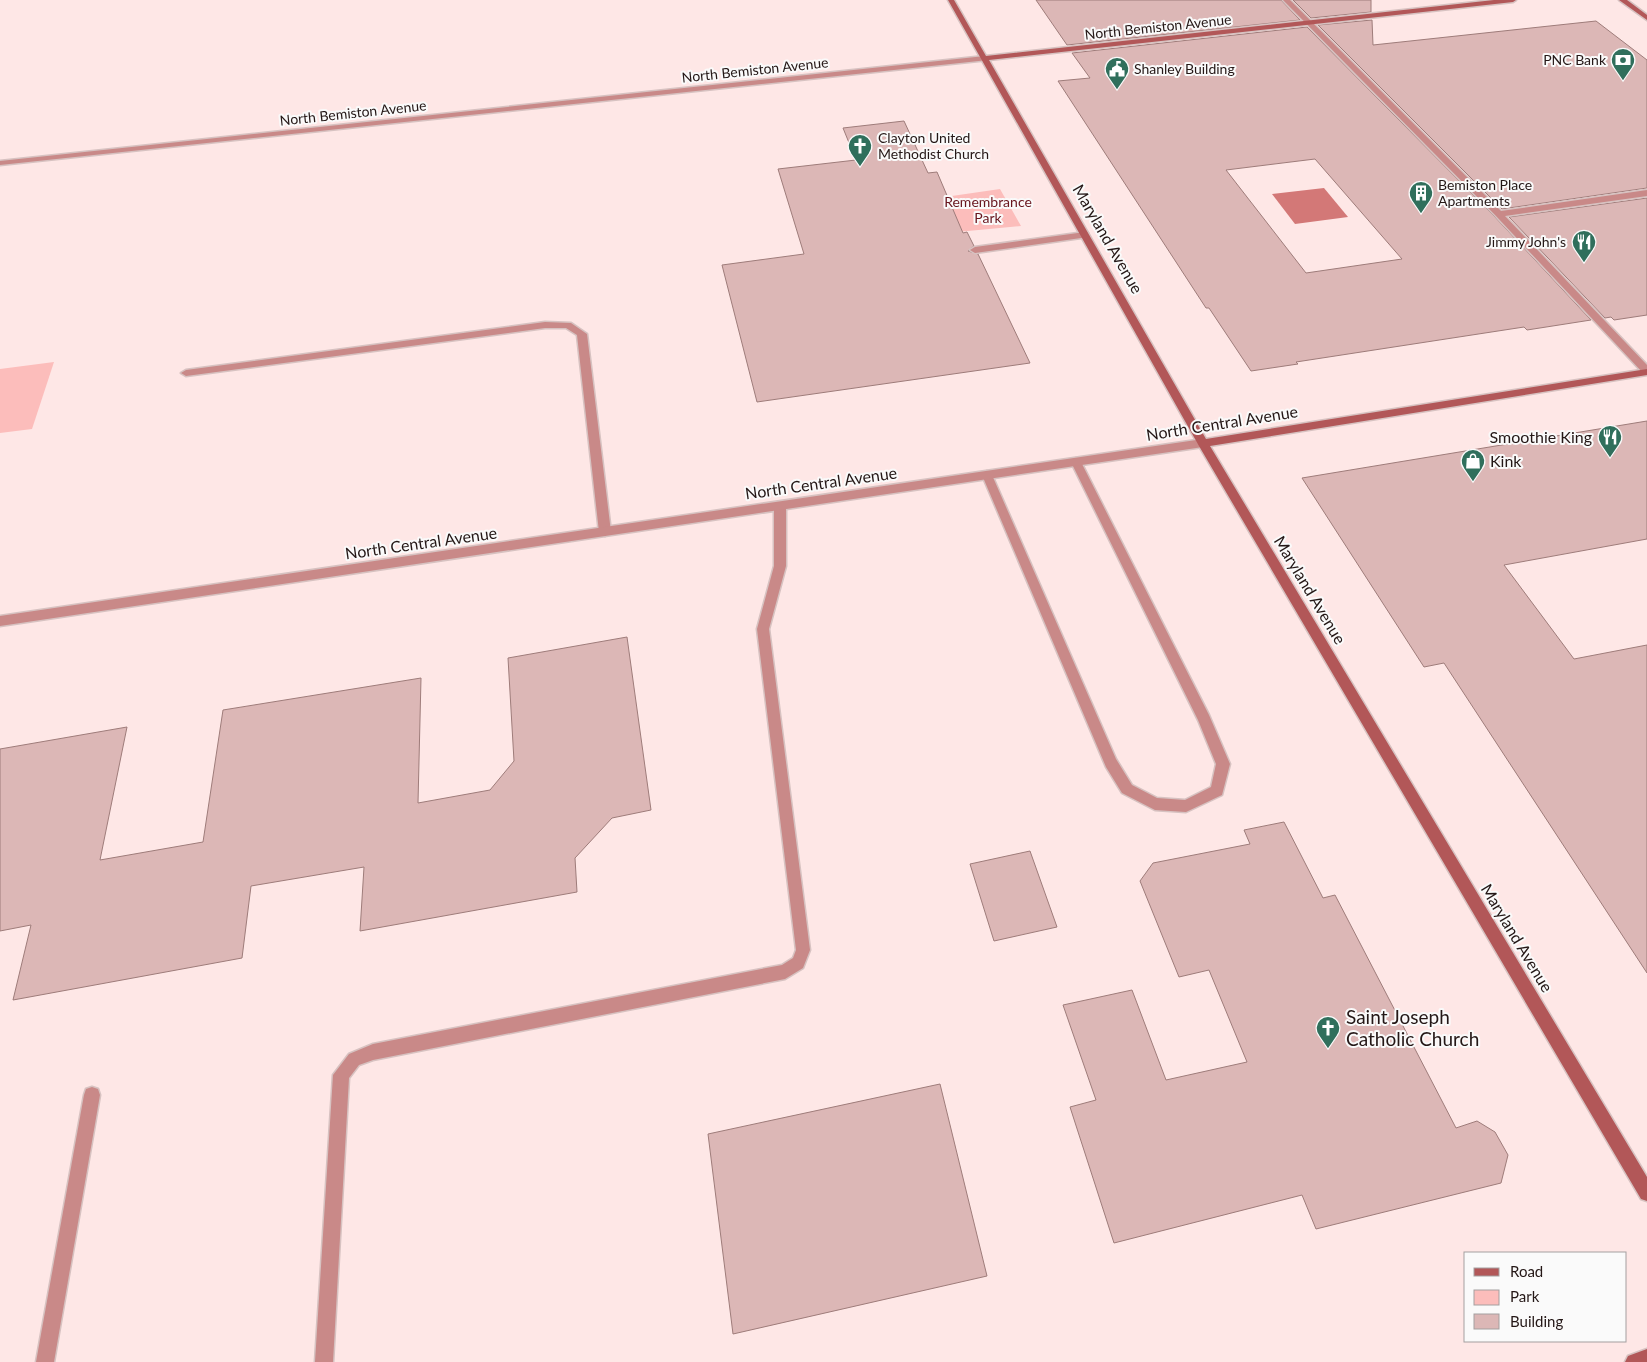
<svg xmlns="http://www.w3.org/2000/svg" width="1647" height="1362" viewBox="0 0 1647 1362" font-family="Lato,sans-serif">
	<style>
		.green { fill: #fcbdbb }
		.water { fill: #d37877 }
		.building { fill: #dcb7b6; stroke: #9e7c7a; fill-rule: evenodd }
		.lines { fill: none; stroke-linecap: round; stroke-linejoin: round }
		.lane-casing { stroke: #d7c2c1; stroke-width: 3 }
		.street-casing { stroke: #d7c2c1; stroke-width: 3 }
		.secondary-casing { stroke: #d7c2c1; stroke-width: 3 }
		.lane { fill: #c98988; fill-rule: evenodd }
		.street { fill: #c98988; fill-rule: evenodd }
		.secondary { fill: #b25758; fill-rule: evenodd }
		.labels { text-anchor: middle; stroke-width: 4; stroke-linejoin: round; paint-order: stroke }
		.far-street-label { font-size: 14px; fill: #241716; stroke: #fafafa }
		.far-poi-label { font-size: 14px; fill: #241716; stroke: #fafafa; text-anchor: start }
		.far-park-label { font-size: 14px; fill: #68151d; stroke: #fafafa }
		.street-label { font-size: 16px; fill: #241716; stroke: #fafafa }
		.poi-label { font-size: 16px; fill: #241716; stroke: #fafafa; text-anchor: end }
		.near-poi-label { font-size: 19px; fill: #241716; stroke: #fafafa; text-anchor: start }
	</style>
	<rect width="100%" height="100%" fill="#fee7e6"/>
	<g class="green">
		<polygon points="1000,189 1021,226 894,238 883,206"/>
		<polygon points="54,362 32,429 0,433 0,369"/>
	</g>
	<polygon class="water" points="1324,188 1348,217 1295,224 1272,194"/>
	<g class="building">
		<polygon points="1036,0 1281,0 1300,20 1067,45"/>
		<polygon points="1293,0 1371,0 1371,12 1311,18"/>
		<polygon points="1372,20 1373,45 1596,21 1647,60 1647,188 1502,209 1318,25"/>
		<path d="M1307 27 1495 217 1591 320 1527 330 1524 327 1296 362 1298 364 1251 371 1209 308H1206L1058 81 1090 78 1072 53ZM1315 159 1402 259 1306 273 1226 170Z"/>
		<polygon points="904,121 928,173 937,172 963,233 967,232 974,246 968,251 978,254 1030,363 757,402 722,265 804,254 778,169 856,160 843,128"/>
		<polygon points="1647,198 1647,315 1614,320 1611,317 1605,318 1509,217"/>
		<polygon points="1647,421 1647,539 1504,565 1574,659 1647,645 1647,973 1444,663 1424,667 1302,478"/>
		<polygon points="627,637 651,810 612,818 575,858 577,892 360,931 364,867 251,886 242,958 13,1000 31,925 0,931 0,749 127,727 100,860 203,842 223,710 421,678 418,803 490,790 514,761 508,658"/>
		<polygon points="1284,822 1323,898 1335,895 1456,1128 1477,1121 1495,1132 1508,1155 1501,1183 1316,1229 1302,1195 1114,1243 1070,1107 1096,1100 1063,1005 1132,990 1166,1080 1247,1062 1209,970 1179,977 1140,881 1153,863 1250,844 1244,830"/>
		<polygon points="1030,851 1057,927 994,941 970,864"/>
		<polygon points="940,1084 987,1276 733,1334 708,1134"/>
	</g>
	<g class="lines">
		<g class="lane-casing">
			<g id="lane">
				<polygon points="1283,0 1290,0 1501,211 1647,190 1647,196 1505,216 1647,365 1647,374 1643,373 1496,216"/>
				<polygon points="1085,232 1088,233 1088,237 975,253 970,250 975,247"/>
				<polygon points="545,322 571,323 587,334 611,532 605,536 599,532 577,335 566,328 545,328 186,376 181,373 186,370"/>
				<polygon points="1076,458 1081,462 1209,715 1230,764 1222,795 1186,812 1155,810 1122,793 1106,767 982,475 987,471 992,475 1116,759 1132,785 1157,798 1185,800 1211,787 1216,764 1198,720 1071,462"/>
				<polygon points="780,502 786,506 786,566 769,629 810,950 803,968 785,979 373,1060 359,1065 349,1078 333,1362 315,1362 333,1075 349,1054 373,1044 782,965 793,958 796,950 757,629 774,566 774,506"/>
				<polygon points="92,1087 98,1089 100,1095 54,1362 36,1362 84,1095 86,1089"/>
			</g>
		</g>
		<g class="street-casing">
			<g id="street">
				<polygon points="985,56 989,58 988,60 0,165 0,161"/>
				<polygon points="1203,439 1208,443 1203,447 0,626 0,616"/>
			</g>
		</g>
		<g class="secondary-casing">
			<g id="secondary">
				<polygon points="948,0 954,0 986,56 1494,0 1516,0 1513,2 989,60 1206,439 1647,369 1647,375 1210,446 1647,1177 1647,1201 1641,1199 1199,446"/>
				<polygon points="1619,0 1627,0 1647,15 1647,20"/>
				<polygon points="1647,1349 1647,1362 1625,1362 1628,1356"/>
			</g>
		</g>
		<use href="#lane" class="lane"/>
		<use href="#street" class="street"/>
		<use href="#secondary" class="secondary"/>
	</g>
	<defs>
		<g id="bank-pin" transform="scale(1.25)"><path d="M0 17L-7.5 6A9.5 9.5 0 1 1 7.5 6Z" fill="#306f5c" stroke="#fafafa"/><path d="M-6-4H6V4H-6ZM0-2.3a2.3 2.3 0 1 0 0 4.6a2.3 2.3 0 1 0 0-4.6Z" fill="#fff"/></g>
		<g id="civic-pin" transform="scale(1.25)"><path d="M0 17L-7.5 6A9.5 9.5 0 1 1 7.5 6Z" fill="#306f5c" stroke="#fafafa"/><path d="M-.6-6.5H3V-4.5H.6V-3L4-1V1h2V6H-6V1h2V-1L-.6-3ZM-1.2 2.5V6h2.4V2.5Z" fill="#fff"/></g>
		<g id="church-pin" transform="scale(1.25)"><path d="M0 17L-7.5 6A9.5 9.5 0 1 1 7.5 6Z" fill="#306f5c" stroke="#fafafa"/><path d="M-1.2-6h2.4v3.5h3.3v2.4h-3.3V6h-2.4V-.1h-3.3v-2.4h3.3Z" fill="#fff"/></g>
		<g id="building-pin" transform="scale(1.25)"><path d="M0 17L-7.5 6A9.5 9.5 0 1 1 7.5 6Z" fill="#306f5c" stroke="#fafafa"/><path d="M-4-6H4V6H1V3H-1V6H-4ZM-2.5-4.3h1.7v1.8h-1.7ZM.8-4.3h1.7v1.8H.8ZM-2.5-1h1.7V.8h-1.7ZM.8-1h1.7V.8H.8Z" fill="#fff"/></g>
		<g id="restaurant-pin" transform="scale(1.25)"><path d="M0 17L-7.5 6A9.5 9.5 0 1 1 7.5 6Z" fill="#306f5c" stroke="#fafafa"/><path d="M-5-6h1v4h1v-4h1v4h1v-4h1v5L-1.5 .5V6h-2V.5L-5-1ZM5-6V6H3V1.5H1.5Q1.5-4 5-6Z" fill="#fff"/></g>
		<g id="shop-pin" transform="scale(1.25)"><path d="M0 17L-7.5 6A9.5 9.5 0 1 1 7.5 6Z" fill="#306f5c" stroke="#fafafa"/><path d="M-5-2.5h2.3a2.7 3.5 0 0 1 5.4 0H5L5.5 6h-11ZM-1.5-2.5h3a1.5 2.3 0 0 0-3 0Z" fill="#fff"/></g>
	</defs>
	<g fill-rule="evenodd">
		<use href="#bank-pin" x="1623" y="60"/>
		<use href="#civic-pin" x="1117" y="69"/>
		<use href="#church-pin" x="860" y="146"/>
		<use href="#building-pin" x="1421" y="193"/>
		<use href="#restaurant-pin" x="1584" y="242"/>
		<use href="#restaurant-pin" x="1610" y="437"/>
		<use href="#shop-pin" x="1473" y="461"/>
		<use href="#church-pin" x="1328" y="1028"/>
	</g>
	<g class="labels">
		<g class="far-street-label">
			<text transform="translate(1158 27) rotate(-6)" y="5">North Bemiston Avenue</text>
			<text transform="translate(755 70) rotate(-6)" y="5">North Bemiston Avenue</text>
			<text transform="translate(353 113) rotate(-6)" y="5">North Bemiston Avenue</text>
		</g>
		<g class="far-poi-label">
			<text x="1606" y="65" text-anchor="end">PNC Bank</text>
			<text x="1134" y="74">Shanley Building</text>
			<text x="878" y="143">Clayton United<tspan x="878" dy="16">Methodist Church</tspan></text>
			<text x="1438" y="190">Bemiston Place<tspan x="1438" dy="16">Apartments</tspan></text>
			<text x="1566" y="247" text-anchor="end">Jimmy John's</text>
		</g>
		<g class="far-park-label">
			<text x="988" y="207">Remembrance<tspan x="988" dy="16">Park</tspan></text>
		</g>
		<g class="street-label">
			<text transform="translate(1108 239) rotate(60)" y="6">Maryland Avenue</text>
			<text transform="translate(1222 423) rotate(-9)" y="6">North Central Avenue</text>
			<text transform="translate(821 483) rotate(-8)" y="6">North Central Avenue</text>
			<text transform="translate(421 543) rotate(-8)" y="6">North Central Avenue</text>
			<text transform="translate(1310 590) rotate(59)" y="6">Maryland Avenue</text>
			<text transform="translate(1517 938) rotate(59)" y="6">Maryland Avenue</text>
		</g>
		<g class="poi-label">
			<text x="1592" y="443">Smoothie King</text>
			<text x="1490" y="467" text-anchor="start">Kink</text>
		</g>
		<g class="near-poi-label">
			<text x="1346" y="1024">Saint Joseph<tspan x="1346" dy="22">Catholic Church</tspan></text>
		</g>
	</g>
	<rect x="1464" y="1252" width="162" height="90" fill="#fafafa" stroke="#a49f9f"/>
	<rect x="1474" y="1268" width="25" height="8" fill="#b25758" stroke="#a49f9f"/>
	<text x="1510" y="1277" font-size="15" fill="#241716">Road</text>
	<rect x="1474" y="1290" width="25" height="15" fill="#fcbdbb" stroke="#a49f9f"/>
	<text x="1510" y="1302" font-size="15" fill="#241716">Park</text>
	<rect x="1474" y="1314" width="25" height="15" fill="#dcb7b6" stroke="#a49f9f"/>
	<text x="1510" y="1327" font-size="15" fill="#241716">Building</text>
</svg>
